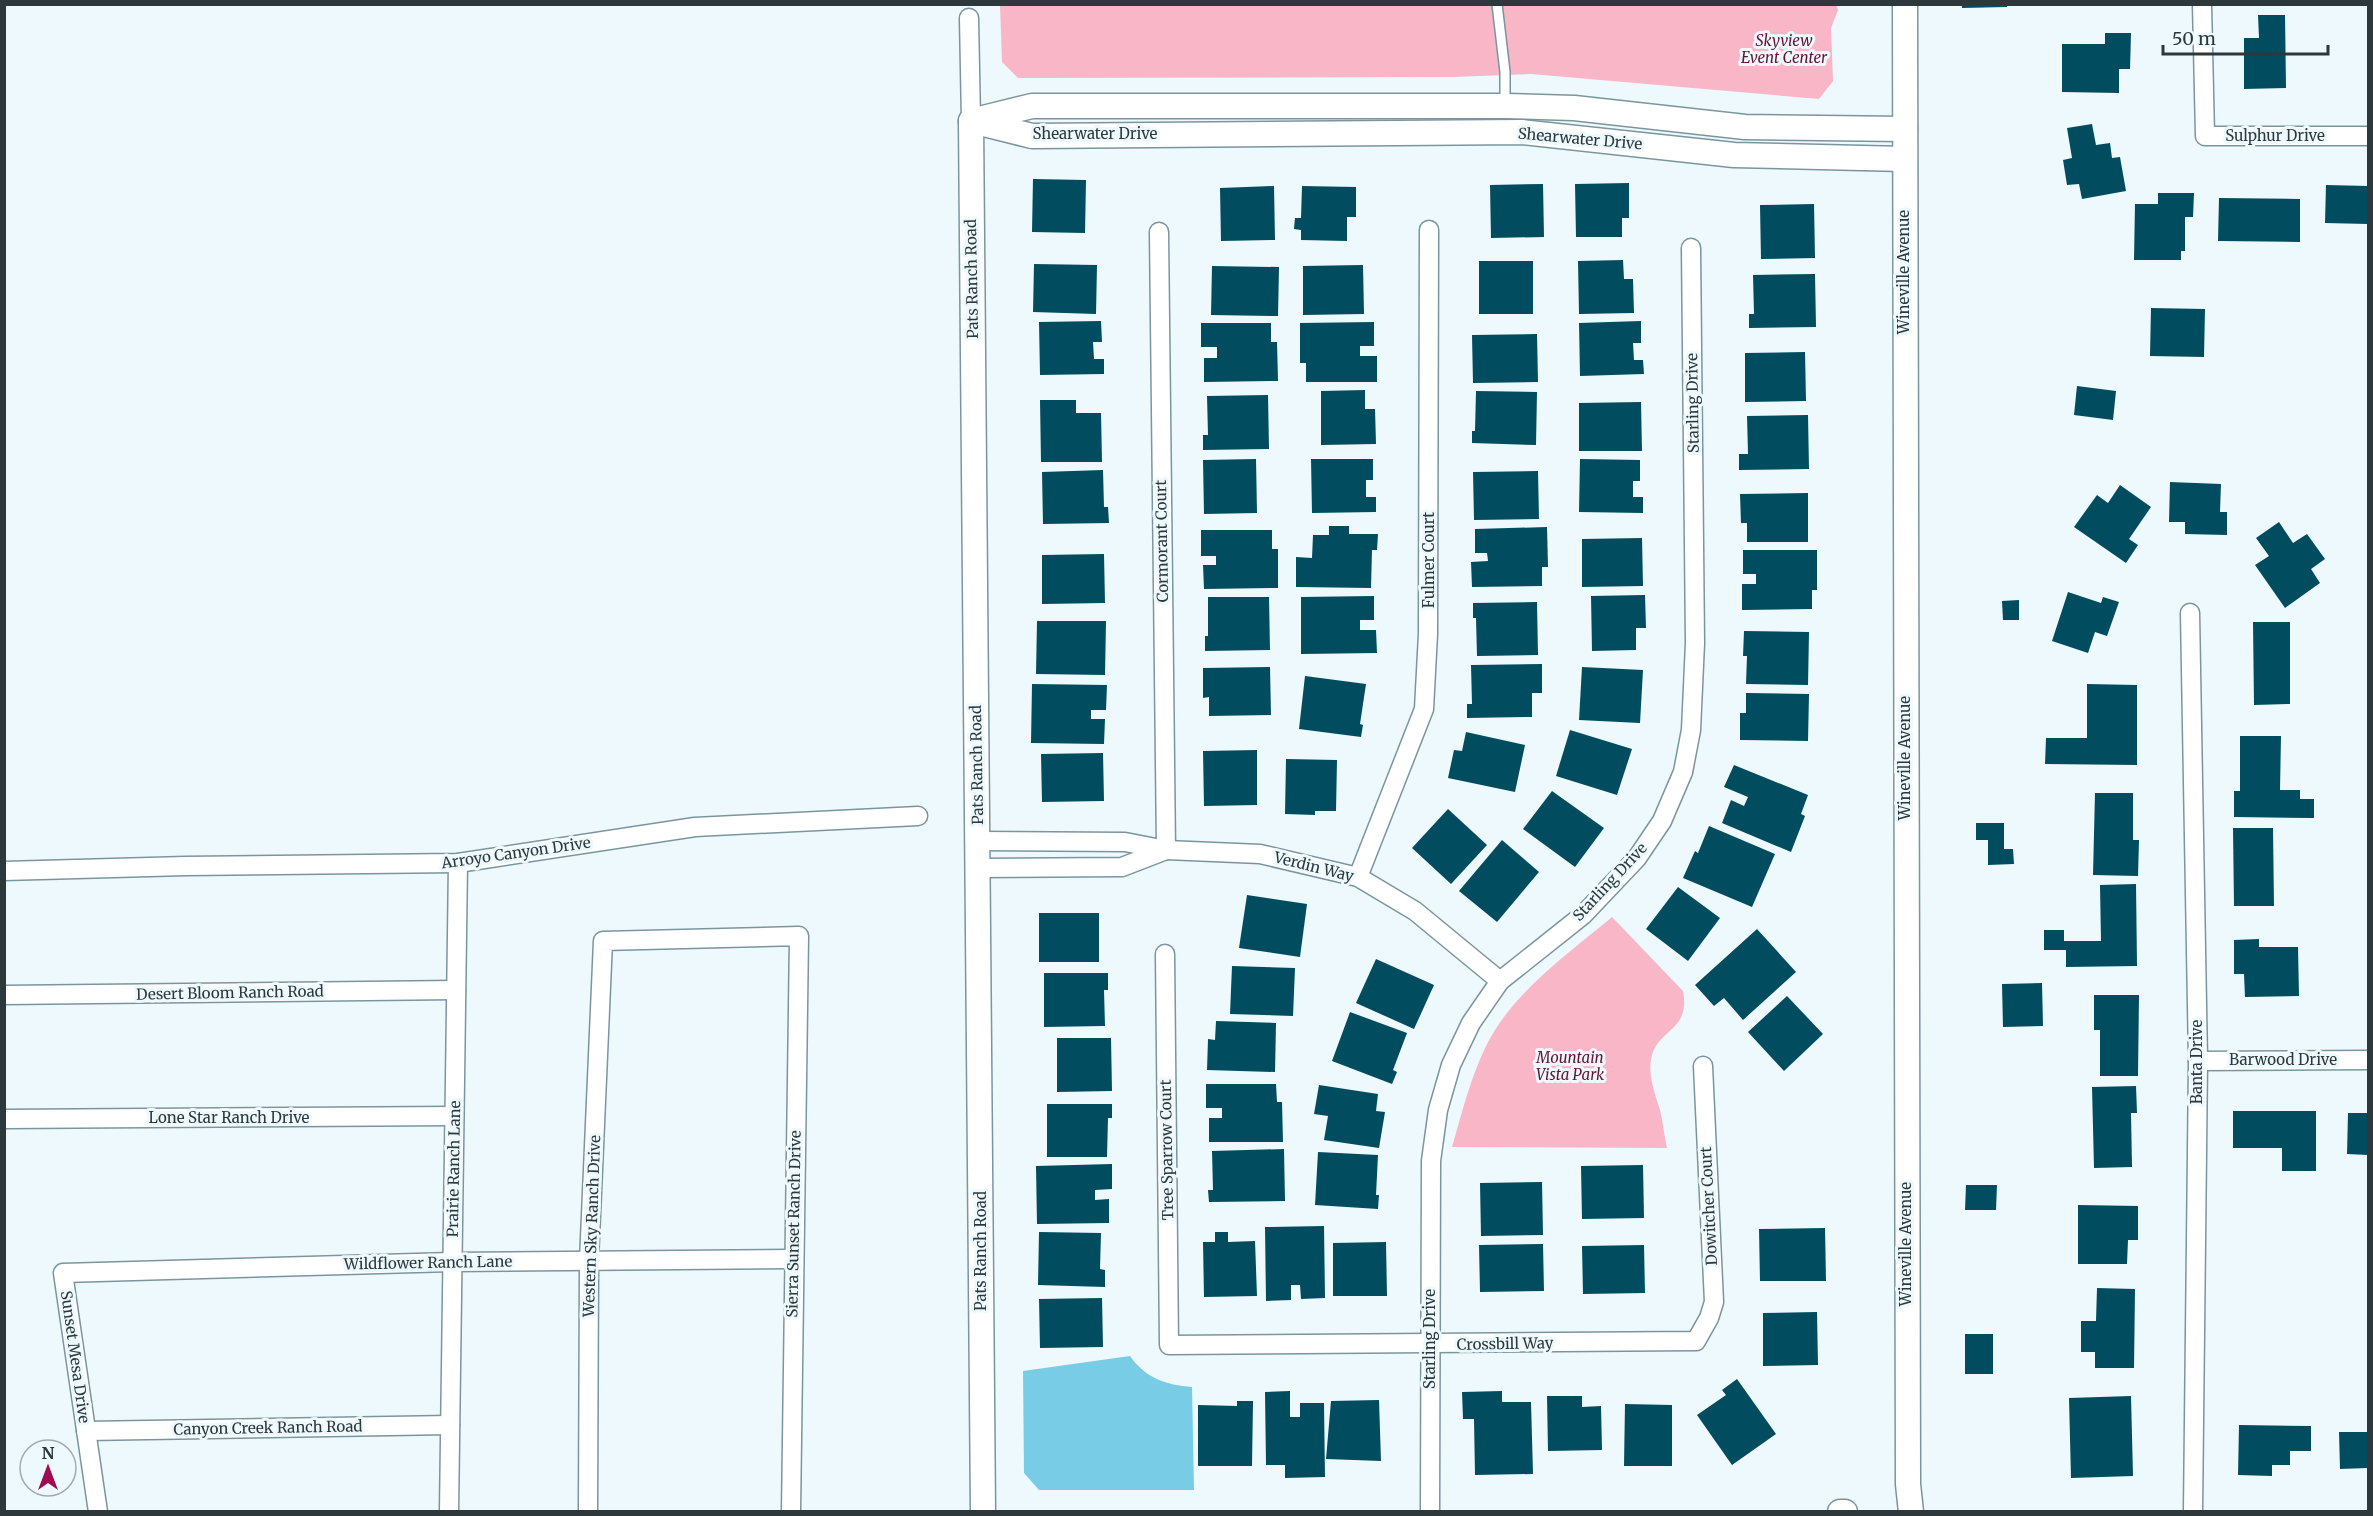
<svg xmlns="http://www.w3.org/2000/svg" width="2373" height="1516" viewBox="0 0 2373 1516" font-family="Merriweather,serif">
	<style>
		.green { fill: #f9b6c7 }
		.water { fill: #79cce5 }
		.building { fill: #014d5f }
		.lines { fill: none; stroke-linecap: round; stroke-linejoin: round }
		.lane-casing { stroke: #7b959e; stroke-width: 12 }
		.street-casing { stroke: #7b959e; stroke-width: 21 }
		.secondary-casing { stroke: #7b959e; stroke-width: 27 }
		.lane { stroke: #fff; stroke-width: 9 }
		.street { stroke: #fff; stroke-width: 18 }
		.secondary { stroke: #fff; stroke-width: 24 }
		.labels { text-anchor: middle; stroke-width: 6; stroke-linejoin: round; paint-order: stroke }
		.park-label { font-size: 15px; font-style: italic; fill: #651233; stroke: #edf9fc }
		.street-label { font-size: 15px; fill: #2c383b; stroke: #edf9fc }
	</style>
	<rect width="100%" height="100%" fill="#edf9fc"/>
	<g class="green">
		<polygon points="1836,4 1838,10 1831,28 1833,81 1819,99 1531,74 1453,77 1018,78 1002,62 1000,5"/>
		<path d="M1612 917 1683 991C1691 1032 1657 1028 1651 1059 1648 1076 1655 1094 1660 1110 1663 1122 1664 1135 1667 1148L1452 1147C1462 1112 1471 1076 1487 1044 1515 990 1567 955 1612 917Z"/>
	</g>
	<path class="water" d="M1130 1356C1145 1378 1166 1385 1192 1387L1194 1490H1039L1024 1473 1023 1371Z"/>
	<g class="building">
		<polygon points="1962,4 2007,4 2007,7 1962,8"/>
		<polygon points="2258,15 2285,15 2286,88 2244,89 2244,38 2259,38"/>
		<polygon points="2105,33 2131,33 2130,69 2119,69 2119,93 2062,92 2062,44 2105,44"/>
		<polygon points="2092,124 2096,145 2110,143 2112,158 2120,157 2126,191 2082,199 2079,184 2067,185 2063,160 2072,158 2067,128"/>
		<polygon points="1033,179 1086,180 1085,233 1032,232"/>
		<polygon points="1629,183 1629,218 1622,218 1622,237 1576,237 1575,184"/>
		<polygon points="1543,184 1544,237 1491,238 1490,185"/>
		<polygon points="2326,185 2368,186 2368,224 2325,223"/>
		<polygon points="1274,186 1275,240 1221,241 1220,188"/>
		<polygon points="1302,186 1356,187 1356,217 1347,217 1347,241 1301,240 1301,230 1294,229 1295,218 1301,218"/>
		<polygon points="2158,193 2194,193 2193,217 2185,217 2185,251 2181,251 2181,260 2134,260 2135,204 2158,204"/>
		<polygon points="2219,198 2300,199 2300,242 2218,241"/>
		<polygon points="1814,204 1815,258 1761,259 1760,205"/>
		<polygon points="1623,260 1624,279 1633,279 1634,313 1579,314 1578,261"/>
		<rect x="1479" y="261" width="54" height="53"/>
		<polygon points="1034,264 1097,265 1096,314 1033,312"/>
		<polygon points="1363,265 1364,314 1303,315 1303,266"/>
		<polygon points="1212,266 1279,267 1278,316 1211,315"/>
		<polygon points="1815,274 1816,327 1749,328 1749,314 1754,314 1753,275"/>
		<polygon points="2151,308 2205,309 2204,357 2150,356"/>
		<polygon points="1101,321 1102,342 1093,342 1094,359 1104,359 1104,374 1040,375 1039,322"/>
		<polygon points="1641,321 1641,343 1633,343 1634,360 1643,360 1644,374 1580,376 1579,323"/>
		<polygon points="1374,322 1374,346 1360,346 1360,356 1377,356 1377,382 1306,382 1306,363 1300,363 1300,323"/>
		<polygon points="1201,323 1271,323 1271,342 1277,342 1278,381 1204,382 1204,358 1217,358 1217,347 1201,347"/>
		<polygon points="1537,334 1538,382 1473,383 1472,335"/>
		<polygon points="1805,352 1806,401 1745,402 1745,353"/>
		<polygon points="2077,386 2116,391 2113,420 2074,415"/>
		<polygon points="1365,390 1365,409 1375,409 1376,444 1321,445 1321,391"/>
		<polygon points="1476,391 1537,392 1536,445 1472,443 1472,431 1475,431"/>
		<polygon points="1268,395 1269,449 1203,450 1203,435 1208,435 1207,396"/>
		<polygon points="1040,400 1076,400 1076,413 1101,413 1102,462 1041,462"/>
		<polygon points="1641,402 1642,451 1579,451 1579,403"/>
		<polygon points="1808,415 1809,469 1739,470 1739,454 1748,454 1747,416"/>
		<polygon points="1256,459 1257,513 1204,514 1203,460"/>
		<polygon points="1311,459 1373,459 1373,480 1366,480 1366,497 1376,497 1376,512 1312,513"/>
		<polygon points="1580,459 1640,460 1640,481 1633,481 1633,497 1643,497 1643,513 1579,512"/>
		<polygon points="1103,470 1104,507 1108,507 1109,523 1043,524 1042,472"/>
		<polygon points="1538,471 1539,519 1474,520 1473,472"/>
		<polygon points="2170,482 2221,484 2220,512 2227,512 2227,535 2185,534 2185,522 2169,522"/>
		<polygon points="2120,485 2151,507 2129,539 2138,545 2126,563 2074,527 2097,495 2108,503"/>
		<polygon points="1808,493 1808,542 1747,542 1747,523 1741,523 1740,494"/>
		<polygon points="2279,522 2293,543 2307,534 2325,559 2311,569 2320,583 2285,608 2255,565 2269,556 2256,538"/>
		<polygon points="1329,526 1349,526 1349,534 1378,534 1377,550 1372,550 1371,588 1296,587 1296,557 1312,558 1313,535 1329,535"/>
		<polygon points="1547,527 1548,567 1542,567 1542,586 1472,587 1471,562 1488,561 1487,553 1475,553 1475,529"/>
		<polygon points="1201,530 1272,530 1272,549 1278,549 1278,588 1204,589 1203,565 1216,565 1216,556 1201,556"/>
		<polygon points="1642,538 1643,586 1582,587 1582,539"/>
		<polygon points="1743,550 1817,550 1817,590 1812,590 1812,609 1742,610 1742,584 1756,584 1756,574 1743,574"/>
		<polygon points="1104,554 1105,603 1042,604 1042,555"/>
		<polygon points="2068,592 2101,603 2103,597 2119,602 2107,636 2095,632 2088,653 2052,641"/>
		<polygon points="1645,595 1646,628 1636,628 1636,650 1592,651 1591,596"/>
		<polygon points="1374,596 1374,620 1360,620 1360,630 1376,630 1377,653 1301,654 1301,597"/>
		<polygon points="1208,597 1269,597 1270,650 1205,651 1205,636 1208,636"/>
		<polygon points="2019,600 2019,620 2003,620 2002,601"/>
		<polygon points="1537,602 1538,655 1477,656 1476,618 1473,618 1473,603"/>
		<polygon points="1037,621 1106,621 1105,675 1036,674"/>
		<polygon points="2253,622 2290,622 2290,704 2254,705"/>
		<polygon points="1744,631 1809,632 1808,685 1746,684 1747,656 1743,656"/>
		<polygon points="1542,664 1542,693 1532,693 1532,717 1467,718 1467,704 1472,704 1471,665"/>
		<polygon points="1270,667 1271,715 1209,716 1209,697 1203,698 1203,668"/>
		<polygon points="1582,667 1643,670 1640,723 1579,720"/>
		<polygon points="1305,676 1366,684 1360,724 1363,725 1361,737 1299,729"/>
		<polygon points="1032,684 1107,685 1106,710 1091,710 1091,719 1105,719 1104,744 1031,743"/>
		<polygon points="2087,684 2137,685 2137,765 2045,764 2046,738 2087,738"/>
		<polygon points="1746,693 1809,694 1808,741 1740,740 1740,713 1746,713"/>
		<polygon points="1570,730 1632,749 1617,795 1556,776"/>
		<polygon points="1466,732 1525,745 1515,792 1448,778 1454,750 1462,751"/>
		<polygon points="2240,736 2281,736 2280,790 2300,790 2300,799 2314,799 2314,818 2234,817 2234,791 2240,791"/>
		<polygon points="1257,750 1257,805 1204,806 1203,751"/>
		<polygon points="1103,753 1104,801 1042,802 1041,754"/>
		<polygon points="1286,759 1337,760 1336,811 1315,811 1315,815 1285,814"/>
		<polygon points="1734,765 1808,795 1801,814 1805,816 1791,852 1722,823 1731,800 1744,806 1748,797 1724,787"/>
		<polygon points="1552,791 1604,828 1575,867 1523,829"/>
		<polygon points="2095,793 2133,793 2133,840 2139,840 2138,876 2093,875"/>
		<polygon points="1448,809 1487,845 1451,884 1412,848"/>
		<polygon points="1976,823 2004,823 2004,849 2013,849 2014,864 1988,865 1988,840 1976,840"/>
		<polygon points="1709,826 1775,854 1752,907 1683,878 1695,851 1698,853"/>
		<polygon points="2233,828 2273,828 2274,906 2234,906"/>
		<polygon points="1502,840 1539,872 1497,922 1459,891"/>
		<polygon points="2136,884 2137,966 2066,967 2066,950 2044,950 2044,930 2064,930 2064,941 2101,941 2100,885"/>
		<polygon points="1678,887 1720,918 1688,961 1646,929"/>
		<polygon points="1247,895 1307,904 1300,957 1239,948"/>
		<rect x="1039" y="913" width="60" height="49"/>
		<polygon points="1757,929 1796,972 1743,1020 1724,998 1714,1006 1695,985"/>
		<polygon points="2259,939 2259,947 2298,947 2299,996 2245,997 2244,974 2234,974 2234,940"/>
		<polygon points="1376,959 1434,985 1414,1029 1356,1003"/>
		<polygon points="1232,966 1295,968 1293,1016 1230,1014"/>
		<polygon points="1044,973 1108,973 1108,990 1104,990 1105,1026 1044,1027"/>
		<polygon points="2042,983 2043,1026 2003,1027 2002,984"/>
		<polygon points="2094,995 2139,995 2138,1076 2100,1076 2100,1030 2094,1030"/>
		<polygon points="1787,996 1823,1034 1784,1071 1748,1032"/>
		<polygon points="1350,1012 1407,1033 1393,1070 1397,1072 1392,1084 1332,1061"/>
		<polygon points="1216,1021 1276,1023 1275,1072 1207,1070 1208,1039 1215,1040"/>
		<polygon points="1057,1038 1111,1038 1112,1091 1057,1092"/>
		<polygon points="1206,1084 1276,1084 1277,1102 1282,1102 1283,1142 1209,1142 1209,1118 1222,1118 1222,1108 1206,1108"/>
		<polygon points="1319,1085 1378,1094 1376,1111 1385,1112 1379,1148 1324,1140 1328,1116 1314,1114"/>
		<polygon points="2136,1086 2137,1113 2131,1113 2132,1167 2094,1168 2092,1087"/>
		<polygon points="1047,1104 1112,1104 1112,1118 1108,1118 1107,1157 1047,1157"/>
		<polygon points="2233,1111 2316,1111 2316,1171 2282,1171 2282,1148 2233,1148"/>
		<polygon points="2348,1113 2368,1113 2368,1155 2347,1154"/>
		<polygon points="1284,1149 1285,1201 1209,1202 1208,1190 1213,1190 1212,1151"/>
		<polygon points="1318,1152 1378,1155 1376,1195 1379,1195 1378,1209 1315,1205"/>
		<polygon points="1112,1164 1112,1189 1095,1190 1095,1200 1109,1199 1109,1223 1037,1224 1036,1166"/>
		<polygon points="1643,1165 1644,1218 1582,1219 1581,1166"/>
		<polygon points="1542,1182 1543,1235 1481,1236 1480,1183"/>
		<polygon points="1966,1185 1997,1185 1996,1210 1965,1210"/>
		<polygon points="2078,1205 2138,1206 2138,1240 2128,1240 2127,1264 2078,1264"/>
		<polygon points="1324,1226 1325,1298 1301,1299 1300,1285 1291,1285 1291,1300 1266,1301 1265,1227"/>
		<polygon points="1825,1228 1826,1281 1760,1281 1759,1229"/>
		<polygon points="1039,1232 1101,1233 1100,1269 1105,1270 1105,1287 1038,1285"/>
		<polygon points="1215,1232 1228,1232 1228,1242 1255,1241 1257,1296 1204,1297 1203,1242 1215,1242"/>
		<polygon points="1386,1242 1387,1296 1333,1296 1333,1243"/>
		<polygon points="1543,1244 1544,1291 1480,1292 1479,1245"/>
		<polygon points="1644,1245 1645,1293 1583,1294 1582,1246"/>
		<polygon points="2097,1288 2135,1289 2134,1368 2095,1368 2095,1352 2081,1352 2081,1321 2096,1321"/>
		<polygon points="1102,1298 1103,1347 1040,1348 1039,1299"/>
		<polygon points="1817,1312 1818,1365 1763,1366 1763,1313"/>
		<rect x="1965" y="1334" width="28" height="40"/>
		<polygon points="1737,1379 1776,1434 1732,1465 1697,1415 1726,1395 1722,1390"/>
		<polygon points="1290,1391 1290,1417 1300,1417 1300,1403 1324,1403 1325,1477 1285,1478 1285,1465 1266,1465 1265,1392"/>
		<polygon points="1502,1391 1502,1402 1531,1402 1533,1474 1475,1475 1474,1419 1463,1419 1462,1392"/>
		<polygon points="1547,1396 1582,1396 1582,1407 1601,1406 1602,1450 1548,1451"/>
		<polygon points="2131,1396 2133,1476 2071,1478 2069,1398"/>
		<polygon points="1379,1400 1381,1461 1326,1459 1331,1401"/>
		<polygon points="1237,1401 1253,1401 1252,1466 1198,1466 1198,1405 1237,1406"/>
		<polygon points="1625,1404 1672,1405 1672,1466 1624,1466"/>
		<polygon points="2239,1425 2311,1426 2311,1451 2290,1451 2290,1465 2272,1465 2272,1476 2238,1475"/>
		<polygon points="2339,1432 2368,1432 2368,1468 2340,1469"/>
	</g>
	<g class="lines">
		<g class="lane-casing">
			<polyline id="lane" points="1497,4 1505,72 1505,106"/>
		</g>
		<g class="street-casing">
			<g id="street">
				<polyline points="2202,4 2205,136 2368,136"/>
				<polyline points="969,18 971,121"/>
				<polyline points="1159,232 1166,850"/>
				<polyline points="2190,613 2198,1061 2193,1512"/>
				<polyline points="977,841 1125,842 1166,850 1260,854 1358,877 1415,911 1500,981"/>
				<polyline points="978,868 1122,867 1166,850"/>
				<polyline points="4,871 186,866 458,863 695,827 918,816"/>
				<polyline points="1358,877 1424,709 1428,634 1429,230"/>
				<polyline points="1165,954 1169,1345 1696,1341 1709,1318 1714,1302 1703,1066"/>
				<polyline points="4,995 456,990"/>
				<polyline points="2198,1061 2368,1060"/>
				<polyline points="4,1119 454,1116"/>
				<polyline points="86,1431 450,1425"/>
				<polyline points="98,1512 63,1273 452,1262 793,1259"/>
				<polyline points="449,1512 458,863"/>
				<polyline points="588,1512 589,1261 603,941 799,936 791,1512"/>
				<polyline points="1430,1512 1431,1161 1438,1110 1451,1065 1471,1023 1500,981 1583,915 1637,858 1662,821 1683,772 1691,730 1695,643 1691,248"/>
			</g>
		</g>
		<g class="secondary-casing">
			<g id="secondary">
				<polyline points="1905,4 1908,1484 1911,1512"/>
				<polyline points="971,121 983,1512"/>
				<polyline points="971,121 1032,106 1505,106 1574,108 1745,127 1905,129"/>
				<polyline points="976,122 1032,136 1522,132 1734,155 1904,159"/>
				<polyline points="1840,1512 1845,1512"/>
			</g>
		</g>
		<use href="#lane" class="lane"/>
		<use href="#street" class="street"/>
		<use href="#secondary" class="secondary"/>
	</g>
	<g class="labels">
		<g class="park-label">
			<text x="1784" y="46">Skyview<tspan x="1784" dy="17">Event Center</tspan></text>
			<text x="1570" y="1063">Mountain<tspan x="1570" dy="17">Vista Park</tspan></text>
		</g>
		<g class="street-label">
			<text x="1095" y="139">Shearwater Drive</text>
			<text x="2275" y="141">Sulphur Drive</text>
			<text transform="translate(1580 139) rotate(5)" y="5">Shearwater Drive</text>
			<text transform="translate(1904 272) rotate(-90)" y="5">Wineville Avenue</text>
			<text transform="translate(972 279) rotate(-91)" y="5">Pats Ranch Road</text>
			<text transform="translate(1693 403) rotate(-91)" y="5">Starling Drive</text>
			<text transform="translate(1162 541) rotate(-91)" y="5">Cormorant Court</text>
			<text transform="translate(1429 560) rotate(-90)" y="5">Fulmer Court</text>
			<text transform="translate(1905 758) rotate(-90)" y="5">Wineville Avenue</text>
			<text transform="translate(977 765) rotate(-91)" y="5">Pats Ranch Road</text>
			<text transform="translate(516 853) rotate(-8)" y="5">Arroyo Canyon Drive</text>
			<text transform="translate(1314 867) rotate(14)" y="5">Verdin Way</text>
			<text transform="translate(1610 882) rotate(-47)" y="5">Starling Drive</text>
			<text transform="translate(230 993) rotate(-1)" y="5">Desert Bloom Ranch Road</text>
			<text x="2283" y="1065">Barwood Drive</text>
			<text transform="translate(2197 1062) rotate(-90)" y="5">Banta Drive</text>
			<text x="229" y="1123">Lone Star Ranch Drive</text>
			<text transform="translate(1167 1150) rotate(-91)" y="5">Tree Sparrow Court</text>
			<text transform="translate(454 1169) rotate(-89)" y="5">Prairie Ranch Lane</text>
			<text transform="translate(1709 1206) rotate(-93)" y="5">Dowitcher Court</text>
			<text transform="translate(794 1224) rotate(-89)" y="5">Sierra Sunset Ranch Drive</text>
			<text transform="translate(592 1226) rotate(-88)" y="5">Western Sky Ranch Drive</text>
			<text transform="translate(1906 1244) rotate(-90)" y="5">Wineville Avenue</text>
			<text transform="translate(981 1251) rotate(-90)" y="5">Pats Ranch Road</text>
			<text transform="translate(428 1263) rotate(-1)" y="5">Wildflower Ranch Lane</text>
			<text transform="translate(1430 1339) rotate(-90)" y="5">Starling Drive</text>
			<text transform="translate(1505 1344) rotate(-1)" y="5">Crossbill Way</text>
			<text transform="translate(75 1357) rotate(82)" y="5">Sunset Mesa Drive</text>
			<text transform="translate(268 1428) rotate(-1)" y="5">Canyon Creek Ranch Road</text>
		</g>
	</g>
	<rect width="2373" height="1516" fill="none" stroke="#2c383b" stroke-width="12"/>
	<g transform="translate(48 1468)"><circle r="28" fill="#edf9fc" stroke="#a0acaf" stroke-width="1.5"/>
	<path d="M0-4.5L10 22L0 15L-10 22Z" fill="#a10c50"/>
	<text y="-9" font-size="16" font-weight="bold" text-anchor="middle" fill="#2c383b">N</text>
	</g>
	<path d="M2163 45v9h165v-9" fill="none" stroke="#2c383b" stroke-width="3"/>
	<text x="2172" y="45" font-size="18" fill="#2c383b" stroke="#edf9fc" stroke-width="4.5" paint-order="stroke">50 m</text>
</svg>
